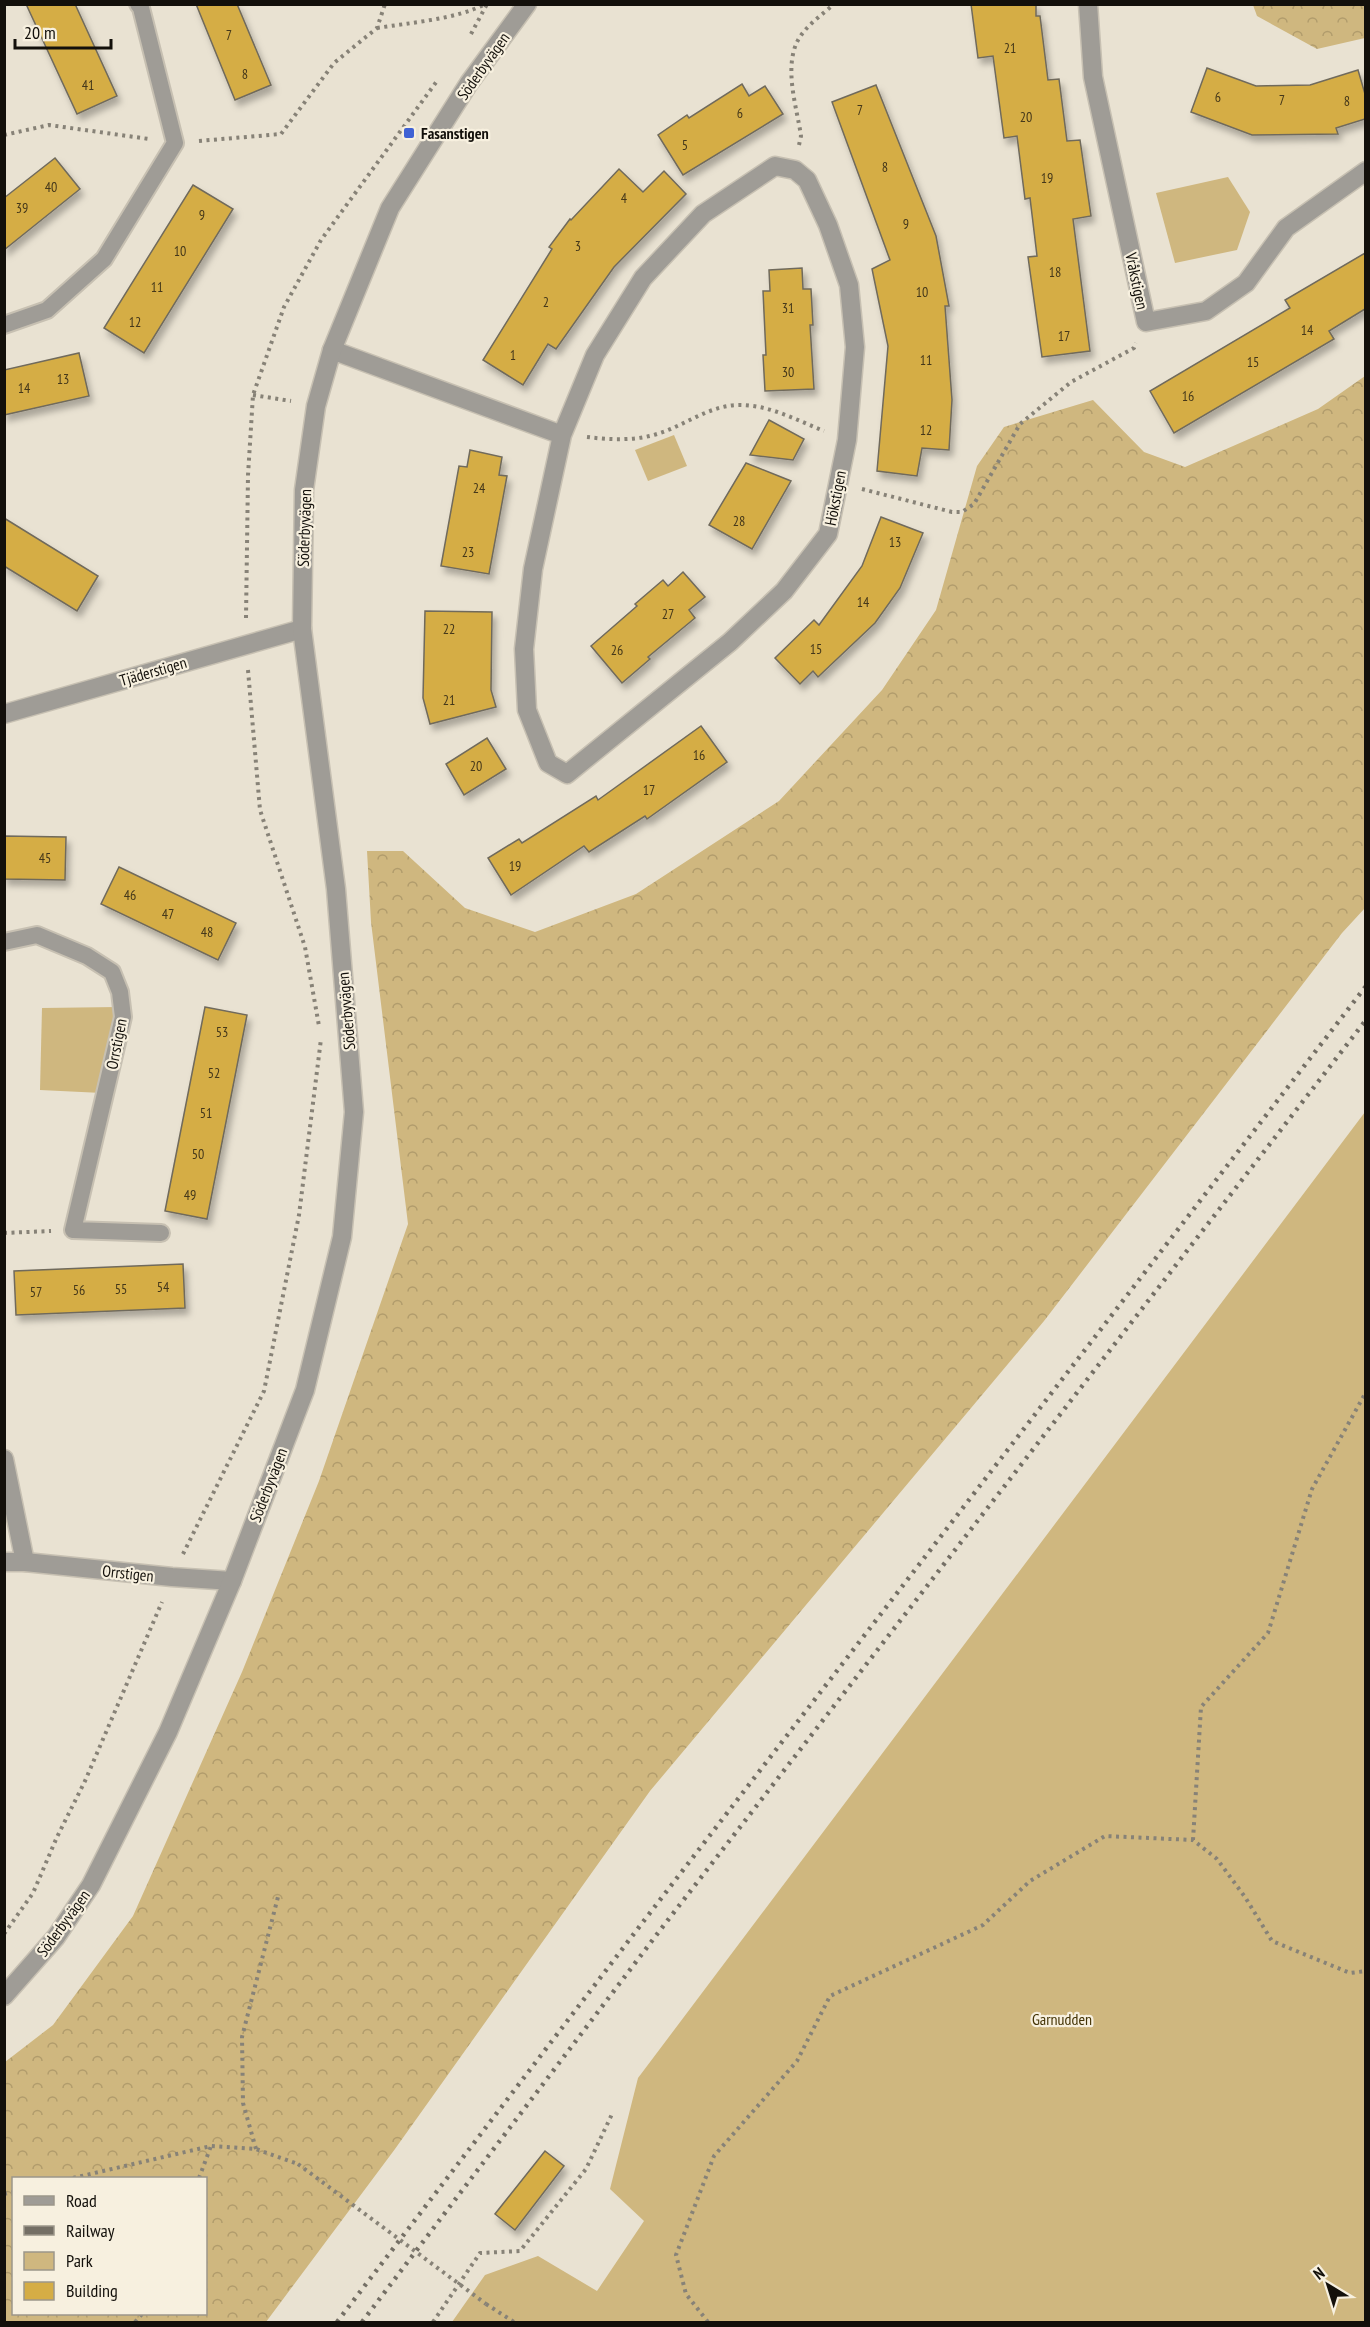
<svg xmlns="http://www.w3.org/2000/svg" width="1370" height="2327" viewBox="0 0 1370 2327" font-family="'PT Sans Narrow',sans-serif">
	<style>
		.forest { fill: url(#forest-crowns); fill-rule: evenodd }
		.green { fill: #cfb77f }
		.building { fill: #d5ad45; stroke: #706a5c; stroke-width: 1.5; filter: url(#shadow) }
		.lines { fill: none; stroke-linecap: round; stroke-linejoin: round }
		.lane-casing { stroke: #c7c0b2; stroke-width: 20 }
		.street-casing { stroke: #c7c0b2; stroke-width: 21 }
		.path { stroke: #878277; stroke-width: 4; stroke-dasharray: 3 4.5; stroke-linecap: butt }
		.lane { stroke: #9f9c96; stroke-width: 16 }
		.street { stroke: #9f9c96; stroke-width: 18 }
		.rail { stroke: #746f65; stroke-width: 4.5; stroke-dasharray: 3 6; stroke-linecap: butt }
		.path-bridge { stroke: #878277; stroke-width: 4; stroke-dasharray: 3 4.5; stroke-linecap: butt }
		.poi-dot { fill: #4062d4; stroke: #f7f0df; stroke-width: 2 }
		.labels { text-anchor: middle; stroke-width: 4.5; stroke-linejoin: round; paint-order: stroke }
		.number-label { font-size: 14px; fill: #44371a }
		.street-label { font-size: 16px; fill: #13100b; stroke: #f7f0df }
		.poi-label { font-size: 16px; font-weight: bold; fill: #13100b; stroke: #f7f0df; text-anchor: start }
		.park-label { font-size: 16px; fill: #433305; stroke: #f7f0df }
	</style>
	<defs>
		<pattern id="forest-crowns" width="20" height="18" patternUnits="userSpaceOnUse" patternTransform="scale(1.5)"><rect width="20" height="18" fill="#cfb77f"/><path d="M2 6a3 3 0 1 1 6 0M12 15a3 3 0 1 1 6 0" fill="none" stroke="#b19c6c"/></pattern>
		<filter id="shadow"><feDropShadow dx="3.5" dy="6" stdDeviation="3" flood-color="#0004"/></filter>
	</defs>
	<rect width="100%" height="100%" fill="#e9e2d2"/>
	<g class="forest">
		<polygon points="1253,5 1365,5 1365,38 1317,49 1257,16"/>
		<path d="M1365 376V908L1342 933 1044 1321 650 1791 395 2149 266 2322H5V2062L53 2025 133 1916 242 1672 319 1481 408 1224 371 922 367 851H403L465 908 535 932 636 894 779 801 882 690 936 610 977 466 1004 427 1093 400 1144 452 1185 467 1318 409ZM14 2178H206V2314H14Z"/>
	</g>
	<g class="green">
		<polygon points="1228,177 1250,212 1237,250 1175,263 1156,193"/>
		<polygon points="674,435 687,466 648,481 635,450"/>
		<polygon points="118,1007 102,1093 40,1090 42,1008"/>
		<polygon points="1365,1112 1365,2322 452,2322 485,2275 538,2256 597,2291 644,2221 610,2189 638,2078"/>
	</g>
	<g class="building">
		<polygon points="26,4 75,4 117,96 77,114"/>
		<polygon points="196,4 237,4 271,85 235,100"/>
		<polygon points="971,4 1036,4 1036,16 1040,16 1048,80 1059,79 1067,141 1080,140 1091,216 1073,219 1090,351 1042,357 1028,257 1037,256 1030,198 1025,199 1017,136 1004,138 993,56 978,58"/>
		<polygon points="1207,68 1256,86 1310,85 1358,70 1365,94 1365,119 1336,128 1338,134 1252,135 1191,112"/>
		<polygon points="742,84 749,96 765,86 783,114 683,175 658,135 687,115 689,118"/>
		<polygon points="876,85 936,236 949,306 945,306 952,400 949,450 922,448 917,476 877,471 888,346 872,269 890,260 832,102"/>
		<polygon points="55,158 80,189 4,250 4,198"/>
		<polygon points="619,169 643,192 664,171 686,194 614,267 556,349 548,344 523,385 483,360 552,249 549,247 570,219 571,220"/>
		<polygon points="193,185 233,209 144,353 104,328"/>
		<polygon points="1365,253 1365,309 1329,331 1334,339 1174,433 1150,391 1290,308 1285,300"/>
		<polygon points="802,268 803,289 811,289 813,325 810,325 814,389 765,391 763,355 766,355 763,291 770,291 769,270"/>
		<polygon points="79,353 89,396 4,415 4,370"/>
		<polygon points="769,420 804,439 793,460 750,455"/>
		<polygon points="470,450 502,457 499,475 507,476 489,574 441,566 459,466 467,467"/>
		<polygon points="746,463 791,481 752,549 709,525"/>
		<polygon points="881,517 923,533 900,588 875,623 818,677 813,671 800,684 775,658 814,620 819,625 862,566"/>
		<polygon points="4,518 98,576 77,611 4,566"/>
		<polygon points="683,572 705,597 689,610 695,618 648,657 650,659 622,683 591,646 637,606 635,604 663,580 668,586"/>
		<polygon points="425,611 492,612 491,690 496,707 430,724 423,698"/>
		<polygon points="701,726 727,762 647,819 645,816 589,852 584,846 511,895 488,858 519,839 522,843 596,796 598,800"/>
		<polygon points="487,738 506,769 464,795 446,764"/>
		<polygon points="4,836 66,837 65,880 4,879"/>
		<polygon points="119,867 236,923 218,960 101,904"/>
		<polygon points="205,1007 247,1015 207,1219 165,1211"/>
		<polygon points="183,1264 185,1308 16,1315 14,1271"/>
		<polygon points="545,2151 564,2166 515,2230 495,2214"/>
	</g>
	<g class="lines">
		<g class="lane-casing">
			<g id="lane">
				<polyline points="4,325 47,310 104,259 175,143 141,8 138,4"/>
				<polyline points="4,942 37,935 87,956 112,972 120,992 123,1017 73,1230 161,1233"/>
			</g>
		</g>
		<g class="street-casing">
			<g id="street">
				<polyline points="1088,4 1093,77 1146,322 1206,311 1246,283 1286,228 1366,171"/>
				<polyline points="332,350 562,435 533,569 524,649 527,710 548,763 567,774 730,642 784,591 828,534 847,440 855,347 849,285 828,225 807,180 795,170 775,166 703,214 643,278 595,355 562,435"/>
				<polyline points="4,714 302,629"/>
				<polyline points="4,1459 25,1562"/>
				<polyline points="4,1562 25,1562 172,1577 232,1581"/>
				<polyline points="4,1996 56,1937 91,1885 168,1732 232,1581 305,1390 342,1237 354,1112 336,889 302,629 304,490 316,406 332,350 390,208 469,83 527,4"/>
			</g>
		</g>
		<g class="path">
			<path d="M377 28C408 23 458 19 485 4"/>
			<polyline points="471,34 487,4"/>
			<polyline points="4,135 49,125 149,139"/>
			<polyline points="199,141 281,134 334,63 377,28 385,4"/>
			<path d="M799 145 801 136C797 108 784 70 797 42 804 27 822 15 834 4"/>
			<polyline points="253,395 291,401"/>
			<path d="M587 437C611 440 637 441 660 433 685 425 709 406 737 405 768 404 796 420 824 431"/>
			<polyline points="862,489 952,512 962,512 974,504 1020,424 1071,382 1134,348 1136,343"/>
			<polyline points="246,618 248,475 253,395 284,307 321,240 437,81"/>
			<polyline points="248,670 260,810 305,947 319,1026"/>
			<polyline points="4,1233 51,1231"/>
			<polyline points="183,1554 264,1391 299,1215 321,1039"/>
			<polyline points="1193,1840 1201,1707 1268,1633 1312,1489 1366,1392"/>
			<polyline points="4,1934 33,1893 57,1837 85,1781 162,1602"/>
			<polyline points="256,2149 243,2103 242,2037 279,1893"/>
			<polyline points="73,2178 211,2146 256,2149 298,2164"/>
			<polyline points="199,2178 211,2146"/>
			<polyline points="4,2194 14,2192"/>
			<polyline points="486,2304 514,2322"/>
			<polyline points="135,2322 142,2314"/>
			<polyline points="433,2322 480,2253 520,2251 586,2169 613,2112"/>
			<polyline points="708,2322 686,2294 676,2255 714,2156 797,2061 830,1996 983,1925 1030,1881 1105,1836 1193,1840 1217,1859 1245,1897 1272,1941 1350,1973 1366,1971"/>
		</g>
		<use href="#lane" class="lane"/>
		<use href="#street" class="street"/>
		<g class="rail">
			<polyline points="337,2322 646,1918 1366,986"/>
			<polyline points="362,2322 661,1929 1366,1020"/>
		</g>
		<polyline class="path-bridge" points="298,2164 486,2304"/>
	</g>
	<rect class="poi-dot" x="403" y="127" width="12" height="12" rx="3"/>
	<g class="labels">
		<g class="number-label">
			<text x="229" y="40">7</text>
			<text x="1010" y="53">21</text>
			<text x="245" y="79">8</text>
			<text x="88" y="90">41</text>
			<text x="1218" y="102">6</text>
			<text x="1282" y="105">7</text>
			<text x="1347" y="106">8</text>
			<text x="860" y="115">7</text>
			<text x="740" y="118">6</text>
			<text x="1026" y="122">20</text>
			<text x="685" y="150">5</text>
			<text x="885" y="172">8</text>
			<text x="1047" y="183">19</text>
			<text x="51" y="192">40</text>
			<text x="624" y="203">4</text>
			<text x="22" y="213">39</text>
			<text x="202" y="220">9</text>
			<text x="906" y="229">9</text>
			<text x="578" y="251">3</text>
			<text x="180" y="256">10</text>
			<text x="1055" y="277">18</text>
			<text x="157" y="292">11</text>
			<text x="922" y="297">10</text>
			<text x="546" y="307">2</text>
			<text x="788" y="313">31</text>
			<text x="135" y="327">12</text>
			<text x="1307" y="335">14</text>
			<text x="1064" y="341">17</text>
			<text x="513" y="360">1</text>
			<text x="926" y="365">11</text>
			<text x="1253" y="367">15</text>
			<text x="788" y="377">30</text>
			<text x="63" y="384">13</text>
			<text x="24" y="393">14</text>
			<text x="1188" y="401">16</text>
			<text x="926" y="435">12</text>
			<text x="479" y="493">24</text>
			<text x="739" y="526">28</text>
			<text x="895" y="547">13</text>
			<text x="468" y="557">23</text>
			<text x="863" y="607">14</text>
			<text x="668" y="619">27</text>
			<text x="449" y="634">22</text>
			<text x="816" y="654">15</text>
			<text x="617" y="655">26</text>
			<text x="449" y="705">21</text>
			<text x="699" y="760">16</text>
			<text x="476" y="771">20</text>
			<text x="649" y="795">17</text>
			<text x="45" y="863">45</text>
			<text x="515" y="871">19</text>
			<text x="130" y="900">46</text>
			<text x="168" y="919">47</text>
			<text x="207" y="937">48</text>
			<text x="222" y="1037">53</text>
			<text x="214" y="1078">52</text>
			<text x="206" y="1118">51</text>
			<text x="198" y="1159">50</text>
			<text x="190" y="1200">49</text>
			<text x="163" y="1292">54</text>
			<text x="121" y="1294">55</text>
			<text x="79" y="1295">56</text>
			<text x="36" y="1297">57</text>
		</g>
		<g class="street-label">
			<text transform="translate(483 66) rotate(-55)" y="6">Söderbyvägen</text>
			<text transform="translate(1137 281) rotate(78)" y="6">Vråkstigen</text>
			<text transform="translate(835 498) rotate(-79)" y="6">Hökstigen</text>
			<text transform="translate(304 528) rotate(-88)" y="6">Söderbyvägen</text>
			<text transform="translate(153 671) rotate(-16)" y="6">Tjäderstigen</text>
			<text transform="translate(346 1011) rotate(-95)" y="6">Söderbyvägen</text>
			<text transform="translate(116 1044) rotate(-79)" y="6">Orrstigen</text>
			<text transform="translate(268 1485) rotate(-69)" y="6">Söderbyvägen</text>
			<text transform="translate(128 1573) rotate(6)" y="6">Orrstigen</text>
			<text transform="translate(63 1923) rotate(-54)" y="6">Söderbyvägen</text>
		</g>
		<g class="poi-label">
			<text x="421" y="139">Fasanstigen</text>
		</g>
		<g class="park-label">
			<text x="1062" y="2025">Garnudden</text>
		</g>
	</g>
	<rect width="1370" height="2327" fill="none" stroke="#13100b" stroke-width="12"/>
	<rect x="12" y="2177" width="195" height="138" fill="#f7f0df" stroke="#9c968a" stroke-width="1.5"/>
	<rect x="24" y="2196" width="30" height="9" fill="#9f9c96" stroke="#9c968a" stroke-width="1.5"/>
	<text x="66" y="2207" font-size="18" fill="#13100b">Road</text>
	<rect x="24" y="2226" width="30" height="9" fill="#746f65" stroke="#9c968a" stroke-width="1.5"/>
	<text x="66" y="2237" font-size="18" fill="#13100b">Railway</text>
	<rect x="24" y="2252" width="30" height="18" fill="#cfb77f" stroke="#9c968a" stroke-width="1.5"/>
	<text x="66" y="2267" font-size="18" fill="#13100b">Park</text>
	<rect x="24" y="2282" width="30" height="18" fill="#d5ad45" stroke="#9c968a" stroke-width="1.5"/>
	<text x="66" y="2297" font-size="18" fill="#13100b">Building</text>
	<g transform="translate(1328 2285) rotate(322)" stroke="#f7f0df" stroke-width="4.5" paint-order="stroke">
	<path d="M0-4.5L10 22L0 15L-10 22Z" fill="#13100b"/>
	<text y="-9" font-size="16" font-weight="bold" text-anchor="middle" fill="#13100b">N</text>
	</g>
	<path d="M15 39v9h96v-9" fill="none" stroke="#13100b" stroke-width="3"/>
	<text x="24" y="39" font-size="18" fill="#13100b" stroke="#f7f0df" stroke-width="4.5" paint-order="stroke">20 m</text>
</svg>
